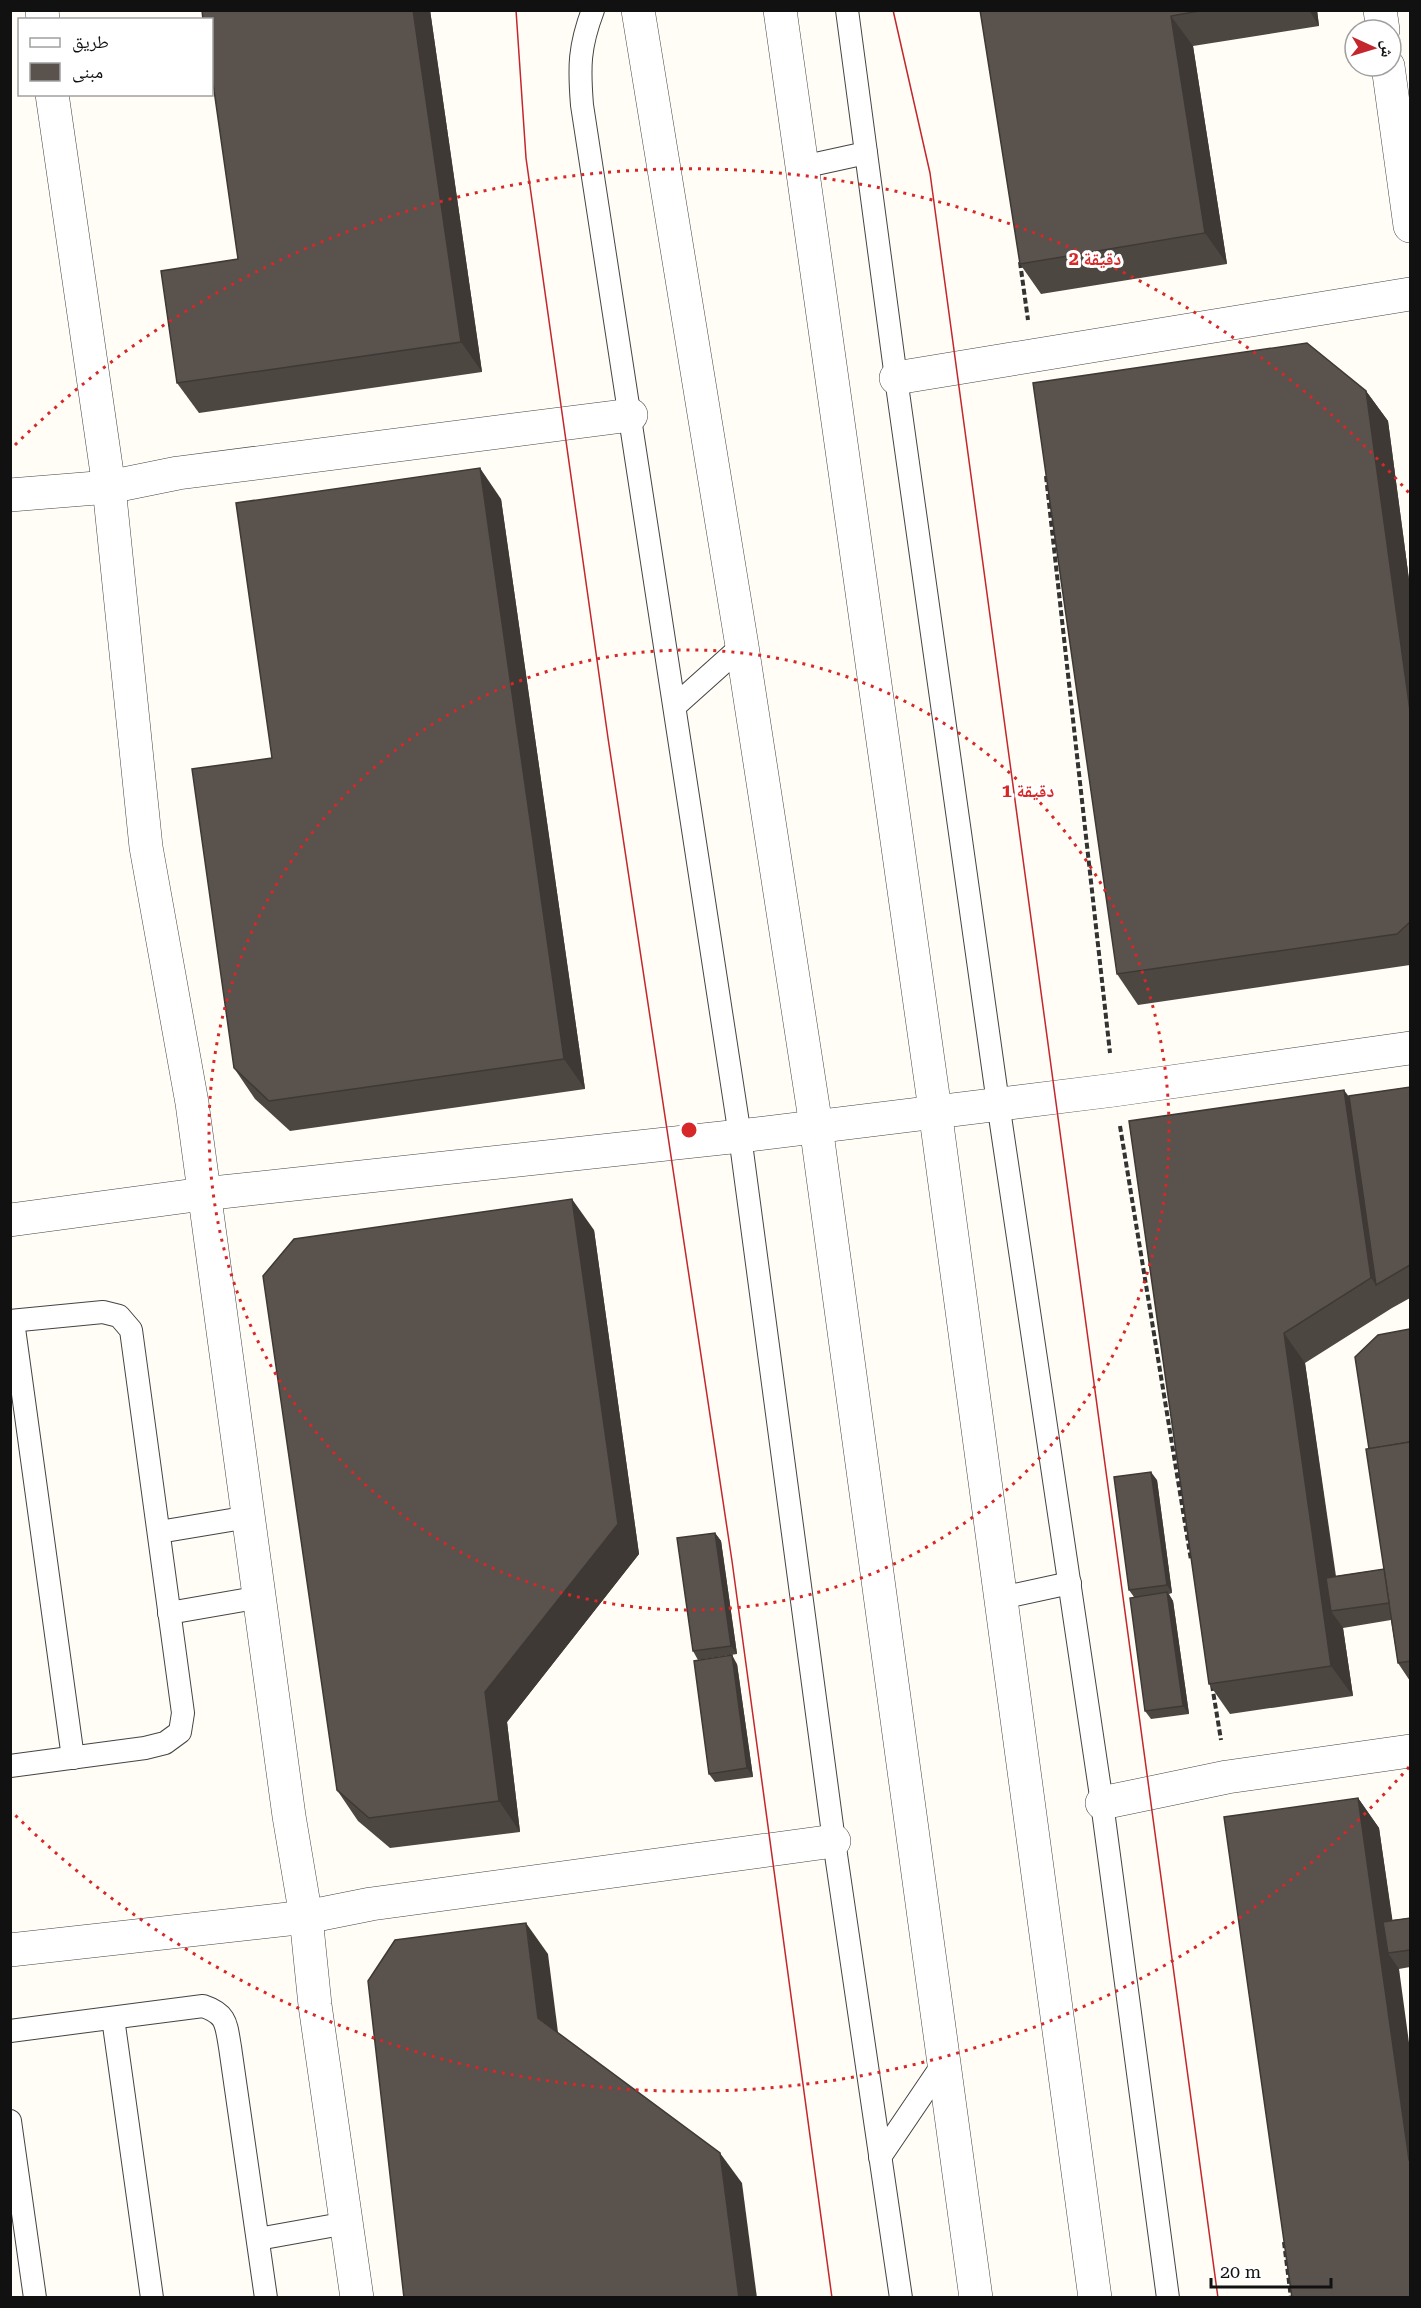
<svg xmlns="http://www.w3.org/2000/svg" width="1421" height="2308" viewBox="0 0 1421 2308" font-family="'Roboto Serif','Noto Naskh Arabic',serif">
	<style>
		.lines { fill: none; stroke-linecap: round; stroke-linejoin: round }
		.lane-casing { stroke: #444; stroke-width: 24 }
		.street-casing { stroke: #444; stroke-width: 34 }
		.path { stroke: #333; stroke-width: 4; stroke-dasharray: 6 3; stroke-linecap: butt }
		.lane { stroke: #fff; stroke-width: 22 }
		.street { stroke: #fff; stroke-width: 33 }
		.tram { stroke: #c4262e; stroke-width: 1.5 }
		.wall { fill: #4d4742 }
		.shaded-wall { fill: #3f3936 }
		.building { fill: #5a524d; stroke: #3f3936; stroke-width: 1.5 }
		.ring { fill: none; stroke: #d62828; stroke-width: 3; stroke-dasharray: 3 6 }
		.centre { fill: #d62828; stroke: #fff; stroke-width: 3 }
		.ring-label { font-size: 18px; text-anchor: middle; font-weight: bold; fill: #d62828; stroke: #fff; stroke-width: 6; stroke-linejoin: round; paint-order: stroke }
	</style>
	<rect width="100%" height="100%" fill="#fffdf5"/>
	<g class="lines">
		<g class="lane-casing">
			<g id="lane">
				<path d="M593 10C579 47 579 67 582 105L740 1136 834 1841 901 2298"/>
				<polyline points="847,10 896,378 998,1103 1102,1803 1168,2298"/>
				<polyline points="802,167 866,153"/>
				<polyline points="675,706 742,646"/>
				<polyline points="10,1321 103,1312 119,1316 131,1330 183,1713 180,1732 165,1743 145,1748 10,1766"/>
				<polyline points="13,1321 73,1758"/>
				<polyline points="159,1532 249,1517"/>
				<polyline points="1001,1598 1070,1583"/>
				<polyline points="169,1613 261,1597"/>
				<polyline points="113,2018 152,2298"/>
				<path d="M10 2031 203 2006C227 2014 226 2024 230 2047L266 2298"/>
				<polyline points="10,2121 35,2298"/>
				<polyline points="880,2157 943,2064"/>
				<polyline points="258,2239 347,2223"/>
			</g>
		</g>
		<g class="street-casing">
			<g id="street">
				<polyline points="42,10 43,20"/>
				<polyline points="638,10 742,646 816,1126 976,2298"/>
				<polyline points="780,10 935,1110 1095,2298"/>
				<polyline points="1380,10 1383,30"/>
				<polyline points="1388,66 1410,226"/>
				<polyline points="52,94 109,487 146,847 192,1103 289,1816 306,1917 315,2005 357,2298"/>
				<polyline points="896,378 1410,294"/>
				<polyline points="10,495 109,487 178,473 631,415"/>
				<polyline points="10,1220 203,1194 740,1136 1114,1090 1410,1048"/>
				<polyline points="1102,1803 1227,1777 1410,1751"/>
				<polyline points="10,1950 306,1917 371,1904 834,1841"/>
			</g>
		</g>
		<g class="path">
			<polyline points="1020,262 1028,320"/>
			<polyline points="1046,476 1110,1053"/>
			<polyline points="1120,1126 1191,1560"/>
			<polyline points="1212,1685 1221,1740"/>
			<polyline points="1284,2242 1291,2298"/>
		</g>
		<use href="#lane" class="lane"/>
		<use href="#street" class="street"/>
		<g class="tram">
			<polyline points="516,10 526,158 608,738 732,1561 832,2298"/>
			<polyline points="893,10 930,173 1218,2298"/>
		</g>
	</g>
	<g class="wall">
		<polygon points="430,10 482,372 199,413 177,383 238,259"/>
		<polygon points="980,10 1317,10 1319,26 1193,46 1227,264 1041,294 1020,264"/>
		<polygon points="1366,391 1388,421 1410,587 1410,965 1138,1005 1117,974"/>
		<polygon points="501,499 585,1089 290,1131 255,1099 234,1068 272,758"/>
		<polygon points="1410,1087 1410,1298 1392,1308 1305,1363 1336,1576 1384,1569 1369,1449 1410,1329 1410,1681 1398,1663 1391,1620 1343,1628 1353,1696 1230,1714 1209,1684 1129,1121 1349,1096"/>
		<polygon points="594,1230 639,1554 507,1722 520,1832 390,1848 358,1821 337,1790"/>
		<polygon points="1157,1480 1172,1593 1169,1594 1173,1601 1189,1714 1151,1719 1145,1711 1134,1597 1129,1590"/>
		<polygon points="715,1533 721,1541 737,1654 698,1660 693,1651"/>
		<polygon points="737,1664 753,1777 715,1782 709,1774"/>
		<polygon points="1358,1798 1379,1828 1392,1920 1410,1918 1410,1967 1399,1969 1410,2298"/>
	</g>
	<g class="shaded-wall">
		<polygon points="413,10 430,10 482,372 461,342"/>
		<polygon points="1309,10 1317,10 1319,26"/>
		<polygon points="1171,16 1193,46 1227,264 1205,233"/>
		<polygon points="1366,391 1388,421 1410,587 1410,711"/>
		<polygon points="480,468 501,499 585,1089 564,1059"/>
		<polygon points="1344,1090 1366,1120 1376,1285 1371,1278"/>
		<polygon points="572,1199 594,1230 639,1554 507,1722 520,1832 499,1801 485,1692"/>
		<polygon points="1284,1333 1305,1363 1340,1610 1331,1611 1343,1628 1353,1696 1331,1666"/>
		<polygon points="1151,1472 1157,1480 1172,1593 1167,1585"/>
		<polygon points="715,1533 721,1541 737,1654 731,1646"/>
		<polygon points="1167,1592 1173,1601 1189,1714 1183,1706"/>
		<polygon points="732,1655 737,1664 753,1777 747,1768"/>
		<polygon points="1358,1798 1379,1828 1397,1951 1388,1953 1399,1969 1410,2050 1410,2162 1409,2160"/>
		<polygon points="526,1923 548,1954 560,2048 538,2018"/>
		<polygon points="720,2153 742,2183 757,2298 739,2298"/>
	</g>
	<g class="building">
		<polygon points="202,10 413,10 461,342 177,383 161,271 238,259 212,76 212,20 203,20"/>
		<polygon points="980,10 1205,10 1171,16 1205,233 1020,264"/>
		<polygon points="1307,343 1366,391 1410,711 1410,922 1397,934 1117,974 1033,383"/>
		<polygon points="480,468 564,1059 269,1101 234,1068 192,769 272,758 236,503"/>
		<polygon points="1410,1087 1410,1265 1376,1285 1349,1096"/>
		<polygon points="1344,1090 1371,1278 1284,1333 1331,1666 1209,1684 1129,1121"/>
		<polygon points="572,1199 618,1524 485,1692 499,1801 369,1818 337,1790 263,1276 294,1239"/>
		<polygon points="1410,1329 1410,1442 1369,1449 1355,1357 1378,1335"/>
		<polygon points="1410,1442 1410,1661 1398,1663 1366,1449"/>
		<polygon points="1151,1472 1167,1585 1129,1590 1114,1477"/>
		<polygon points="715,1533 731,1646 693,1651 677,1538"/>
		<polygon points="1384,1569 1389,1603 1331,1611 1326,1578"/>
		<polygon points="1167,1592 1183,1706 1145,1711 1130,1598"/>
		<polygon points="732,1655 747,1768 709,1774 694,1661"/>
		<polygon points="1358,1798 1409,2160 1410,2161 1410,2298 1292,2298 1224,1817"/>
		<polygon points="1410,1918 1410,1950 1388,1953 1383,1922"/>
		<polygon points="526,1923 538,2018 720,2153 739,2298 404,2298 368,1981 395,1940"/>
	</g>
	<g class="ring">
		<circle cx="689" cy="1130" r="480"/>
		<path d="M1409 1767A961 961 0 0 1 15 1815M15 445A961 961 0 0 1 1409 493"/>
	</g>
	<circle cx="689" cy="1130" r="9" class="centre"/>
	<g class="ring-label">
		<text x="1095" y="265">2 دقيقة</text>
		<text x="1028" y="797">1 دقيقة</text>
	</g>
	<rect width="1421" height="2308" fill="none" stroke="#111111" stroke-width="24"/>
	<rect x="18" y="18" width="195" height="78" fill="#ffffff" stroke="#a0a0a0" stroke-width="1.5"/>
	<rect x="30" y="38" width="30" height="9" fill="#ffffff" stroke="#a0a0a0" stroke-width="1.5"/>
	<text x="72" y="48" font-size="18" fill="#111111">طريق</text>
	<rect x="30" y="63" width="30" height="18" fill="#5a524d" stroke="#a0a0a0" stroke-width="1.5"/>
	<text x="72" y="78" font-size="18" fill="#111111">مبنى</text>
	<g transform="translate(1373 48) rotate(94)"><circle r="28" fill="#ffffff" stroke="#a0a0a0" stroke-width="1.5"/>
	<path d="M0-4.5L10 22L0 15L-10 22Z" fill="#c4262e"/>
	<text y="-9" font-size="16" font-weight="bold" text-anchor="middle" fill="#111111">ش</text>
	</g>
	<path d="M1211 2278v9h120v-9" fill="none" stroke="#111111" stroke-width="3"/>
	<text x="1220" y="2278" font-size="18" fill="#111111" stroke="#ffffff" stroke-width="4.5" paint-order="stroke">20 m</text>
</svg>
